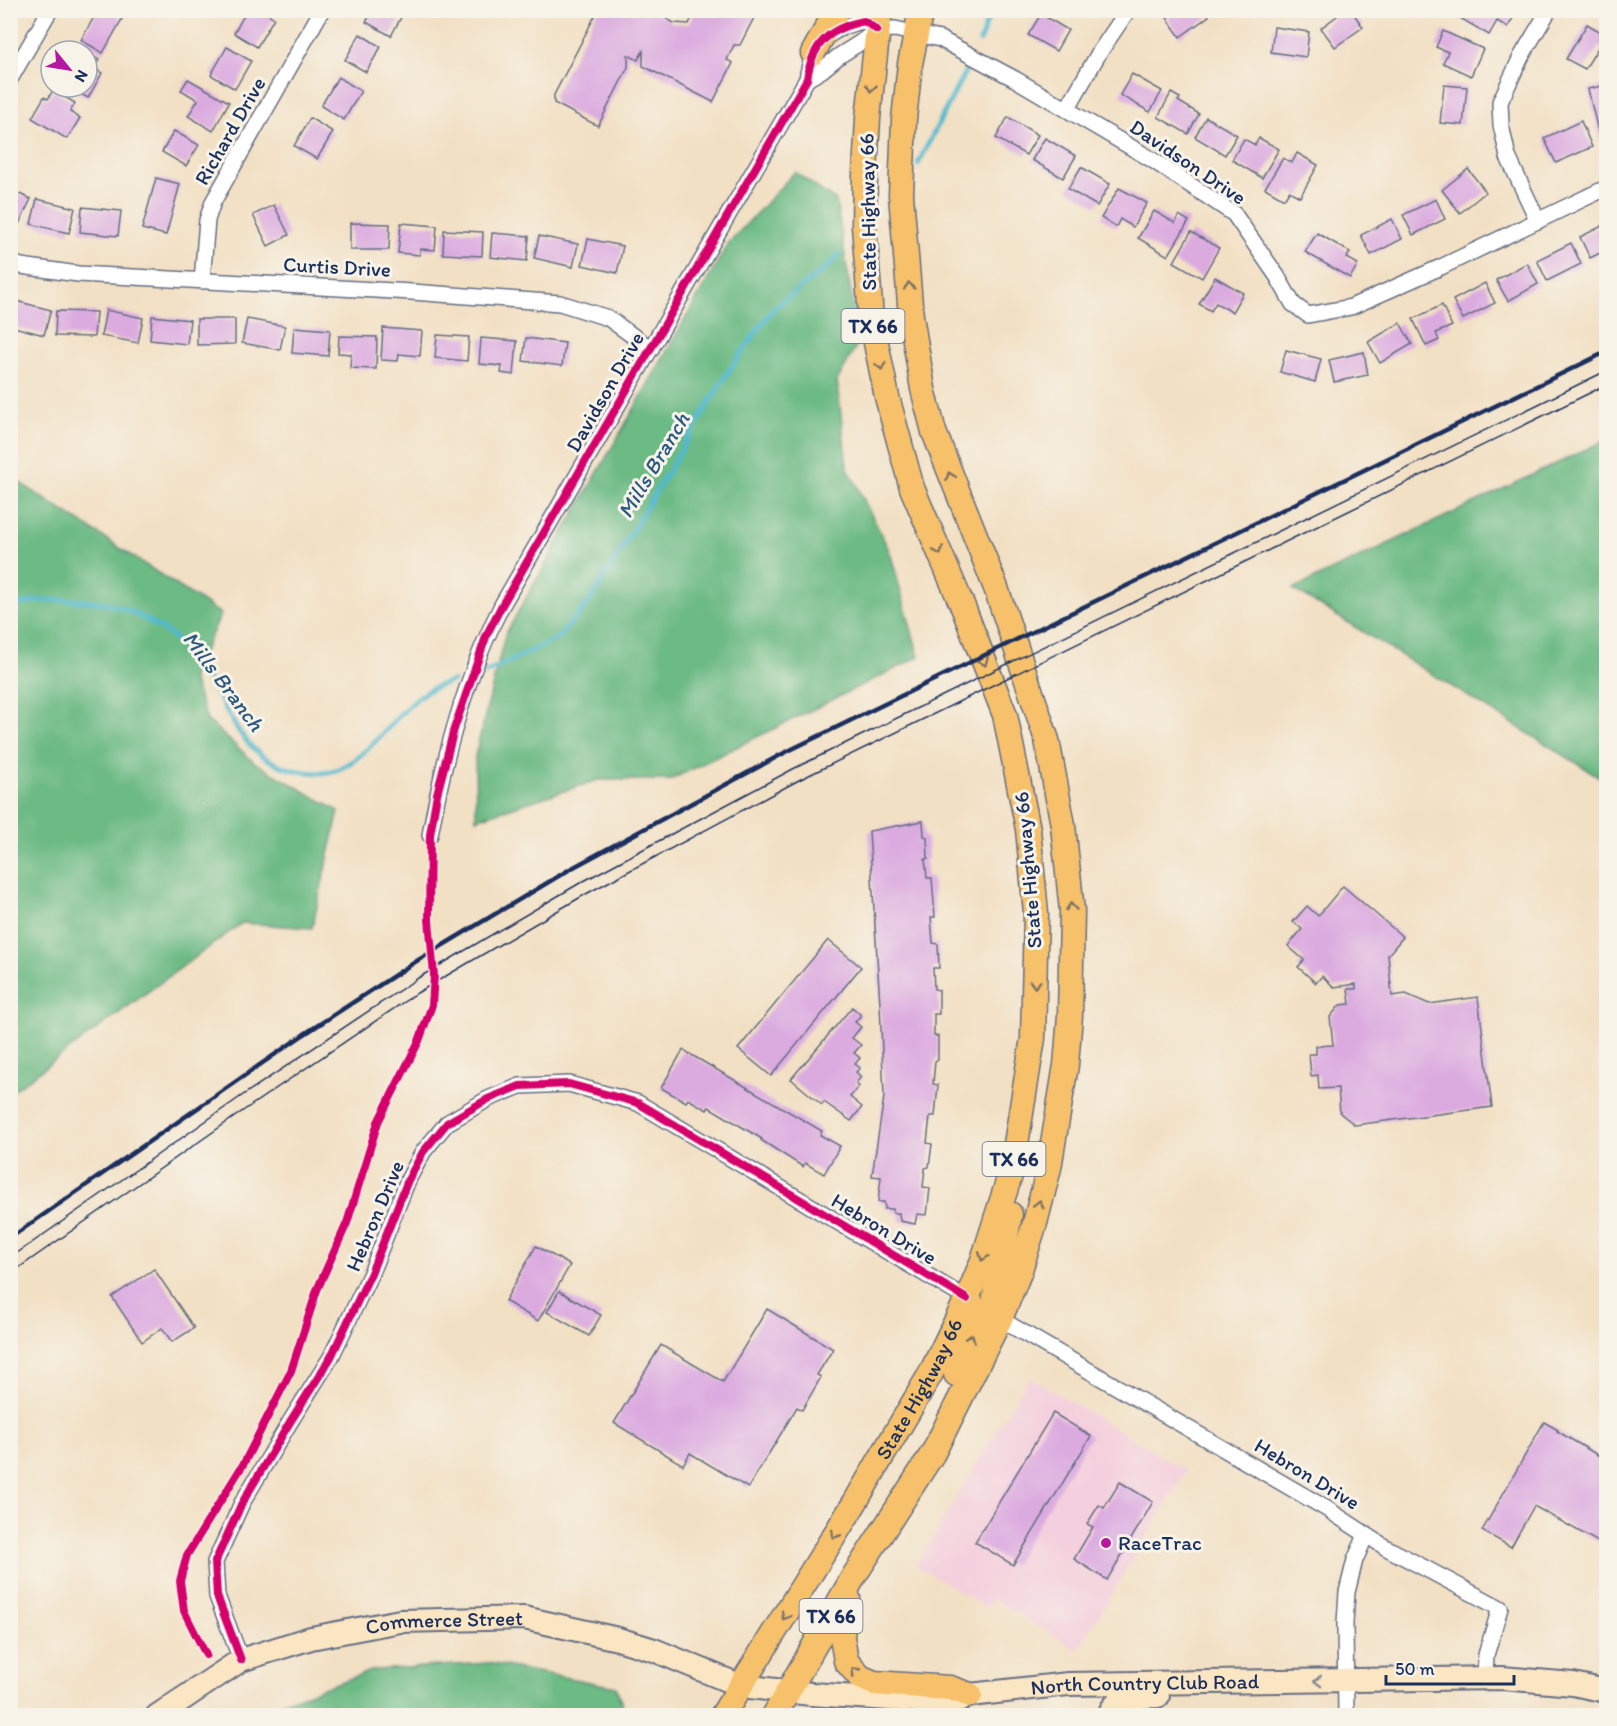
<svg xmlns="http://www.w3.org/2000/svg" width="1617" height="1726" viewBox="0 0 1617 1726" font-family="Itim,sans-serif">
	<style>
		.built { fill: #f4cfdd }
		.forest { fill: #6cba84; stroke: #447471; stroke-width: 1.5 }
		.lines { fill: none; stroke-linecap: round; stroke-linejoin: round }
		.stream { stroke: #51b9ce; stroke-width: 5 }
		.building { fill: #dbabe0 }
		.street-casing { stroke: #666d82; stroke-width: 18 }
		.secondary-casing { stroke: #666d82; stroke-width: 26 }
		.primary-casing { stroke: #666d82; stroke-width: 27 }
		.street { stroke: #fff; stroke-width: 15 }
		.secondary { stroke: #fbe6c4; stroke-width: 22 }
		.primary { stroke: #f6c16b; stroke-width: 24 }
		.tram { stroke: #1b2f5e; stroke-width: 1.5 }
		.rail { stroke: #1b2f5e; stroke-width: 4.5 }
		.cycleway-casing { stroke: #f7f3e8; stroke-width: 11 }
		.cycleway { stroke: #d6006c; stroke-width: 8 }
		.oneway { stroke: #7e7164 }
		.oneway2 { stroke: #8b8a91 }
		.poi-dot { fill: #b5179e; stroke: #f7f3e8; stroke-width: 2 }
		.labels { text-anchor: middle; stroke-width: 6; stroke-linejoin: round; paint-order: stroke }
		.shield { fill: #f7f3e8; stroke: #5d6a87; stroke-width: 1.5 }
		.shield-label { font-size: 20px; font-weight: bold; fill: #1b2f5e }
		.street-label { font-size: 21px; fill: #1b2f5e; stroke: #f7f3e8 }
		.poi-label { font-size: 21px; fill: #1b2f5e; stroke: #f7f3e8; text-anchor: start }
		.water-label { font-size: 22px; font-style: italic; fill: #2b5880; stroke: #f7f3e8 }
	</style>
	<rect width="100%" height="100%" fill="#f7f3e8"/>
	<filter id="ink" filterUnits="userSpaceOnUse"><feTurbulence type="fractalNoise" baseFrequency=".0167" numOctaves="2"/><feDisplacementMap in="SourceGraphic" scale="12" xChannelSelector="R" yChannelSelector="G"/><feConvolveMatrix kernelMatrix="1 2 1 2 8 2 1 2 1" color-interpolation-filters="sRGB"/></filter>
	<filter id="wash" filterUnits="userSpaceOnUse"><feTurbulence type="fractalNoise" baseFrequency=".008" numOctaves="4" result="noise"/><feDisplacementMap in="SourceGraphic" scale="24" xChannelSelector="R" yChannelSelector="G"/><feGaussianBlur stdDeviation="1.35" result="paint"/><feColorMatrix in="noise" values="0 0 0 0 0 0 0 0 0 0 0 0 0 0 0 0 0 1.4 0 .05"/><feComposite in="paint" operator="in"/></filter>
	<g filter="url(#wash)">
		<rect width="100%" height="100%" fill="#f2e0c4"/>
		<polygon class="built" points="1029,1377 1186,1471 1078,1650 993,1599 987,1608 916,1565"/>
		<g class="forest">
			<polygon points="795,172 836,201 859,341 837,381 847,466 890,552 919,657 670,780 598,780 476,819 475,756 505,635 728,244"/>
			<polygon points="1606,440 1606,781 1293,589"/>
			<polygon points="11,477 221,614 192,677 207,720 255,763 339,811 312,928 242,923 11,1092"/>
			<polygon points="488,1663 616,1687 626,1715 247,1715 374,1670"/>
		</g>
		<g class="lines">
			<g class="stream">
				<polyline points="980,41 991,10"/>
				<polyline points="918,164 968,66"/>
				<path d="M10 609C30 598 59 599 82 601 90 602 100 602 109 604 129 608 165 629 180 643 232 691 228 770 318 773 358 775 391 718 420 696 429 689 442 684 453 681"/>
				<polyline points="483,674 558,638 590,601 728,372 773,309 831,264 839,255"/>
			</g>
		</g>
		<g id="blocks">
			<g class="building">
				<polygon points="98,10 108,10 122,19 103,53 81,40"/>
				<polygon points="247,10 262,10 274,18 257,47 234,33"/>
				<polygon points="373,10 405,10 391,36 366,22"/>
				<polygon points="598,10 651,10 674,23 689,24 695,10 758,10 740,45 734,45 727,60 733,63 713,102 643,66 643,51 638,60 628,55 628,67 598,126 554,103 554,95"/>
				<polygon points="1177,10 1205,10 1209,16 1180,37 1167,18"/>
				<polygon points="1345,10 1351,10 1363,27 1335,47 1321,28"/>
				<polygon points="1451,10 1508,10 1515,14 1508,27 1497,21 1489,35 1450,12"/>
				<polygon points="1041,14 1068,30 1056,51 1028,35"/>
				<polygon points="1587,24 1606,35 1606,50 1599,46 1585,69 1566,59"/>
				<polygon points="1274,27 1309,32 1306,57 1271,52"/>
				<polygon points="1443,31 1483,49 1471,76 1443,63 1448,52 1436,47"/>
				<polygon points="360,34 381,47 366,72 345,60"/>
				<polygon points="227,47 251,61 235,89 211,75"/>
				<polygon points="87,53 99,60 94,68 102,73 88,98 68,87 87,87"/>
				<polygon points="1132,74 1162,91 1150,112 1120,95"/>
				<polygon points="338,77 361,91 344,120 321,106"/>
				<polygon points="188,79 229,102 213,131 188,116 198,100 181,90"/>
				<polygon points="1444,85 1467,87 1463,125 1440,123"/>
				<polygon points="1606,85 1606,138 1600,140 1588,89"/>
				<polygon points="53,90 75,103 70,112 80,118 67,139 32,118 44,97 48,99"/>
				<polygon points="1171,93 1180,98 1178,101 1199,114 1188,134 1158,117"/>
				<polygon points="1008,117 1038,135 1026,155 996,138"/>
				<polygon points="1206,117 1237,135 1225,155 1195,137"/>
				<polygon points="310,118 333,132 317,159 294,146"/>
				<polygon points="1581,121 1592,147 1556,163 1544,138"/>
				<polygon points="174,131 199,145 186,166 162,152"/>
				<polygon points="1045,138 1076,156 1063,178 1032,160"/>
				<polygon points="1259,138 1279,149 1262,178 1232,160 1244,139 1255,145"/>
				<polygon points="1297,153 1318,165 1300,197 1289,191 1284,199 1265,188 1283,158 1292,163"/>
				<polygon points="1081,167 1110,184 1097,206 1068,189"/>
				<polygon points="1468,169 1486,192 1460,213 1442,190"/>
				<polygon points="156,178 180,184 166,235 142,229"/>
				<polygon points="1119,188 1147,203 1133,227 1120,219 1116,227 1101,218"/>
				<polygon points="10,190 31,199 19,224 10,220"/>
				<polygon points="37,199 75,208 69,233 31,224"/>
				<polygon points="1436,199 1445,219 1413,235 1403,215"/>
				<polygon points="274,205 289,235 268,246 253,215"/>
				<polygon points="82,207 121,211 118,236 80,232"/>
				<polygon points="1154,211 1175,223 1179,215 1189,221 1168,256 1138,238"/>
				<polygon points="1392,219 1402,239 1371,255 1361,235"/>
				<polygon points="350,223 390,224 389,250 350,250"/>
				<polygon points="401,223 437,226 435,250 420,249 420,255 398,253"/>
				<polygon points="1606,224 1606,250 1590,258 1580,237"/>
				<polygon points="444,230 483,232 482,256 443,254"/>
				<polygon points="1191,232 1219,248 1202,278 1174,262"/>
				<polygon points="492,233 529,236 527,261 490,257"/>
				<polygon points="1317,233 1350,252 1347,258 1358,264 1350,278 1305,252"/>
				<polygon points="539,236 578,244 573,267 534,258"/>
				<polygon points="588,239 623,246 617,273 582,265"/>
				<polygon points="1571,243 1581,264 1547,281 1537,260"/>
				<polygon points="1527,263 1538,284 1508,301 1496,280"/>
				<polygon points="1215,277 1243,293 1232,312 1216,303 1211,311 1199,304"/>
				<polygon points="1485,283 1495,303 1463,319 1453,300"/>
				<polygon points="12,300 51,310 44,335 10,326"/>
				<polygon points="1442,305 1452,326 1436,333 1439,340 1426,346 1413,319"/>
				<polygon points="106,310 143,318 138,343 101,336"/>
				<polygon points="56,311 96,312 94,337 55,336"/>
				<polygon points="152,316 190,320 187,344 150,340"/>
				<polygon points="197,319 235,319 235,344 197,345"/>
				<polygon points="247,319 285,326 280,350 242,343"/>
				<polygon points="1400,323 1412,344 1380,363 1368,342"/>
				<polygon points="294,327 330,330 328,356 292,353"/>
				<polygon points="383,328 422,331 420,356 399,354 398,361 381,360"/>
				<polygon points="437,335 469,337 467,361 435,358"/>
				<polygon points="339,336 377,337 376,369 350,368 351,354 338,353"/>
				<polygon points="481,338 517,341 514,375 501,373 502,366 479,364"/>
				<polygon points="526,338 565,343 562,366 523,361"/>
				<polygon points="1286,350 1321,359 1315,382 1280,372"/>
				<polygon points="1364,352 1368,375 1334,382 1329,360"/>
				<polygon points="923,821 924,836 927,837 928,859 925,859 927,878 932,878 935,917 931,917 933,943 938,944 939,968 933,968 934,989 939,990 939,1014 934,1014 934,1036 938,1036 938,1060 935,1061 933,1084 938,1085 935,1116 930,1116 927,1143 932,1144 929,1167 925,1168 923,1187 930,1188 927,1215 917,1214 915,1224 900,1221 899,1213 893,1213 893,1209 885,1209 884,1202 878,1202 881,1177 872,1176 884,1097 880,1004 869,831"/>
				<polygon points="1343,886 1403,937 1388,955 1392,996 1406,994 1429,1004 1478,997 1492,1107 1355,1125 1340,1113 1338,1088 1319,1089 1318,1075 1311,1076 1309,1054 1316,1054 1316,1046 1333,1045 1330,1017 1340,1005 1350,1004 1348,989 1356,989 1356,984 1334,987 1322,976 1316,983 1298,967 1304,960 1288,946 1302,929 1293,922 1307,906 1318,916"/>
				<polygon points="828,940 861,967 771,1076 738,1049"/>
				<polygon points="852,1007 861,1015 855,1022 861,1027 852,1038 861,1045 854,1053 860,1058 855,1064 860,1068 856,1072 861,1077 856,1083 859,1086 850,1097 862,1107 851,1121 824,1102 822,1105 791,1079"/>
				<polygon points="683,1050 822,1131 820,1135 840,1146 824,1174 805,1163 803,1167 761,1140 762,1139 709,1107 707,1110 688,1099 686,1102 661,1088"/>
				<polygon points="536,1246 570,1265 538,1321 505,1301"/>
				<polygon points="154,1269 194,1328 172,1342 162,1328 142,1342 112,1297"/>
				<polygon points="559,1291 601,1315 589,1336 547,1312"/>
				<polygon points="767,1309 833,1349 817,1375 821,1377 802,1410 797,1407 748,1488 690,1453 683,1465 614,1423 661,1345 723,1382"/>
				<polygon points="1053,1413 1091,1436 1013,1565 975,1542"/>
				<polygon points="1544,1422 1558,1430 1557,1431 1606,1460 1606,1526 1598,1542 1534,1506 1511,1547 1482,1531"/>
				<polygon points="1120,1482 1153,1502 1107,1580 1074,1559 1093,1527 1087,1524 1099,1505 1104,1508"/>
			</g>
		</g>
	</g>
	<g filter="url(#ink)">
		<use href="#blocks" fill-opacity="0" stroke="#666d82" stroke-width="1.5"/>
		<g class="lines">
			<g class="street-casing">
				<g id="street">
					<polyline points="10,79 50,10"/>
					<polyline points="807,79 822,70 839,56 861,42 877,30 895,29 940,39 1015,79 1151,159 1234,214 1277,276 1293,304 1308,315 1351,307 1441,267 1606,188"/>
					<polyline points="1067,109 1099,53 1128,10"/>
					<polyline points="1538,221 1508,157 1501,125 1500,102 1521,57 1549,10"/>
					<polyline points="10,262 21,266 78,274 412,292 560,303 608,318 651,349"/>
					<polyline points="202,281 207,220 213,202 322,10"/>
					<path d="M430 835C444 756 465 677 502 605L807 79C812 44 829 28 864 21L877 30"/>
					<polyline points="1000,1319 1327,1509 1385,1547 1500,1608 1486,1655 1485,1678"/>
					<polyline points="241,1660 217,1596 215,1562 242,1503 290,1422 331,1357 371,1273 408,1180 423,1152 447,1123 488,1099 520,1086 569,1084 638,1103 967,1299"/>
					<polyline points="1346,1716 1345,1623 1347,1592 1355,1560 1366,1535"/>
				</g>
			</g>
			<g class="secondary-casing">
				<g id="secondary">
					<path id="s1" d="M157 1716 241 1660 311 1638 400 1621 524 1618 618 1639 654 1650 741 1686 811 1694 952 1703 970 1695 1068 1684 1502 1678 1573 1684 1606 1691"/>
					<path d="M1109 1716C1114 1695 1141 1697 1158 1696"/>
				</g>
			</g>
			<g class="primary-casing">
				<g id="primary">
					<polyline points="813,53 837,10"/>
					<polyline points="996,1312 995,1296 1010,1214"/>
					<path d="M956 1374C965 1354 978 1332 977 1310L967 1299"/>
					<polyline points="848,1598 845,1610 842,1637 846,1661 860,1677 874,1683 950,1688 970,1695"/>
					<path id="s2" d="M722 1716 854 1504 931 1373 967 1299 983 1260 1012 1169 1033 1038 1036 913 1028 829 1005 715 963 607 912 488 887 397 871 318 864 226 865 173 868 118 880 10"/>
					<polyline points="774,1716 854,1576 933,1453 1000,1319 1019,1273 1035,1223 1049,1168 1066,1065 1070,1016 1072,911 1063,825 1047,740 996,588 934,432 923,389 911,316 901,195 904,119 910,64 921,10"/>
				</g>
			</g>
			<use href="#street" class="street"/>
			<use href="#secondary" class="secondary"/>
			<use href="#primary" class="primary"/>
			<g class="tram">
				<polyline points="10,1258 243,1095 418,978 580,883 793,769 1606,371"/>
				<polyline points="10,1274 250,1106 417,993 586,894 799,780 1606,385"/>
			</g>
			<polyline class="rail" points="10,1238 303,1035 415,962 572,868 786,752 1606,352"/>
			<g class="cycleway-casing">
				<g id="cycleway">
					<path d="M206 1655 184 1611 180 1581 187 1555 244 1463 291 1371 317 1290 347 1223 378 1122 419 1041 432 1005 434 975 429 920 430 835 437 794 454 729 487 634 502 605 807 79C812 44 829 28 864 21L877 30"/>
					<polyline points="241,1660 217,1596 215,1562 242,1503 290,1422 331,1357 371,1273 408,1180 423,1152 447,1123 488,1099 520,1086 569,1084 638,1103 967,1299"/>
				</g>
			</g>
			<use href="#cycleway" class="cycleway"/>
		</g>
		<defs><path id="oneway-chevron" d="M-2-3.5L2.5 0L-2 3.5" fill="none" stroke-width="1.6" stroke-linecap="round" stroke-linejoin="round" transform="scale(1.5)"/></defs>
		<g class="oneway">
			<use href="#oneway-chevron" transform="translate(871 88) rotate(96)"/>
			<use href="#oneway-chevron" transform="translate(909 286) rotate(-95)"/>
			<use href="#oneway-chevron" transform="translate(881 366) rotate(79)"/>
			<use href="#oneway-chevron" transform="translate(950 476) rotate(-111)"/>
			<use href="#oneway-chevron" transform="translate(939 551) rotate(67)"/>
			<use href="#oneway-chevron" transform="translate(984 662) rotate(69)"/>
			<use href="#oneway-chevron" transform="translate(1071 907) rotate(-94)"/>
			<use href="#oneway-chevron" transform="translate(1035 984) rotate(92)"/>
			<use href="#oneway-chevron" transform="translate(1039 1204) rotate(-76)"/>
			<use href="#oneway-chevron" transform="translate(983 1257) rotate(110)"/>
			<use href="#oneway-chevron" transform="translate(971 1338) rotate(-67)"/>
			<use href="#oneway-chevron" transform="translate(835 1535) rotate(122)"/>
			<use href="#oneway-chevron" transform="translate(785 1616) rotate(121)"/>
			<use href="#oneway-chevron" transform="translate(855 1671) rotate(-134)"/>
		</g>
		<use class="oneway2" href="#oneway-chevron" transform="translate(1318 1681) rotate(179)"/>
	</g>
	<circle class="poi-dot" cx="1106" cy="1543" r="6"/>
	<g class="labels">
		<g class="shield">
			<rect x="841.5" y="309" width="63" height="34" rx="4.5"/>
			<rect x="982.5" y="1142" width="63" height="34" rx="4.5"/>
			<rect x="799.5" y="1599" width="63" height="34" rx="4.5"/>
		</g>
		<g class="shield-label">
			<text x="873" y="333">TX 66</text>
			<text x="1014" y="1166">TX 66</text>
			<text x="831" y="1623">TX 66</text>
		</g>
		<g class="street-label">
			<text transform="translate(230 131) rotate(-60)" y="7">Richard Drive</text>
			<text transform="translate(1188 162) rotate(34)" y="7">Davidson Drive</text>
			<text transform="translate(868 212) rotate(-91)" y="7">State Highway 66</text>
			<text transform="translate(337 267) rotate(3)" y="7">Curtis Drive</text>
			<text transform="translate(605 392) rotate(-60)" y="7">Davidson Drive</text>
			<text transform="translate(1028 870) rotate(-95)" y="7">State Highway 66</text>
			<text transform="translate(375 1216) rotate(-67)" y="7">Hebron Drive</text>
			<text transform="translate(884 1229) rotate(31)" y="7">Hebron Drive</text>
			<text dy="7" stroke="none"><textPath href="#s2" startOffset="382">State Highway 66</textPath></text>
			<text transform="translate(1307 1474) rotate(31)" y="7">Hebron Drive</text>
			<text dy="7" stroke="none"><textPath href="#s1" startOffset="309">Commerce Street</textPath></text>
			<text dy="7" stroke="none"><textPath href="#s1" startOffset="1024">North Country Club Road</textPath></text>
		</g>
		<g class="poi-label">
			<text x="1118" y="1550">RaceTrac</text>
		</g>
		<g class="water-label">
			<text transform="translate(653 465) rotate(-59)" y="8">Mills Branch</text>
			<text transform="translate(224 681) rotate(53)" y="8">Mills Branch</text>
		</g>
	</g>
	<rect width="1617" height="1726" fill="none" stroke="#f7f3e8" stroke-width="36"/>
	<g transform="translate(69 69) rotate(120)"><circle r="28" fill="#f7f3e8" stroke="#9fa5b1" stroke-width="1.5"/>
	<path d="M0-4.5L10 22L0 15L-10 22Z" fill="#b5179e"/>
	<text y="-9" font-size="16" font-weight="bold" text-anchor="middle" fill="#1b2f5e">N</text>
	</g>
	<path d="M1386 1675v9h128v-9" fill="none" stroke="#1b2f5e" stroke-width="3"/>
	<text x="1395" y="1675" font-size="18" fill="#1b2f5e" stroke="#f7f3e8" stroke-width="4.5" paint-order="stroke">50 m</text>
</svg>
